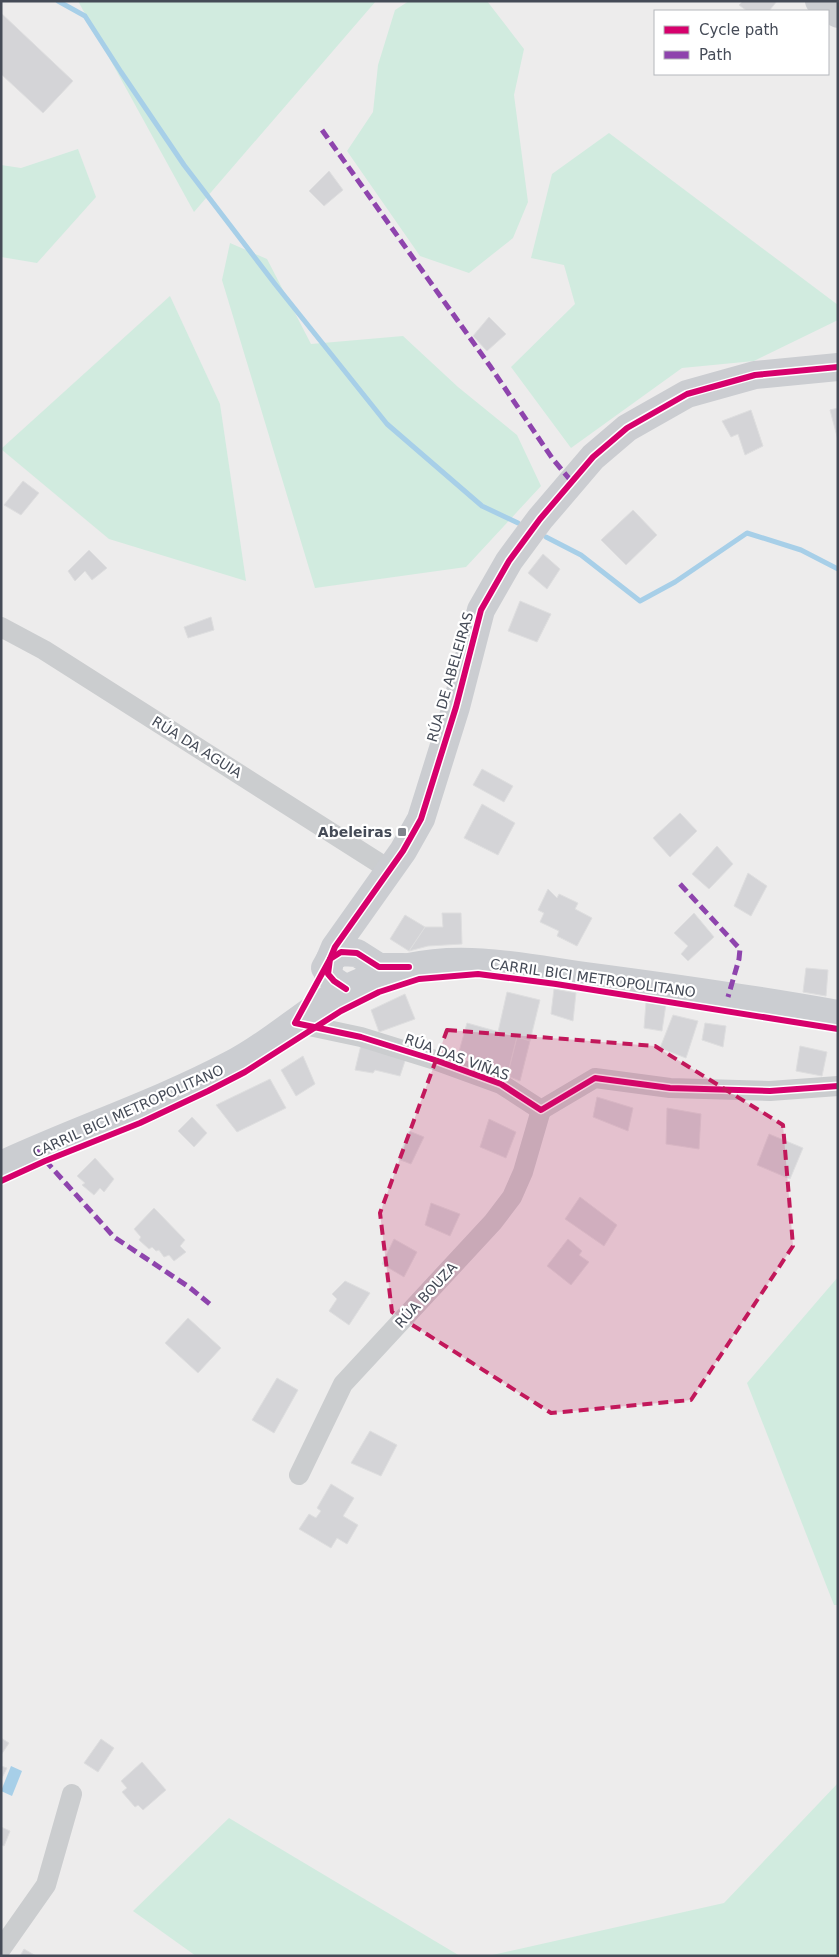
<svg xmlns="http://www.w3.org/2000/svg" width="839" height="1957" viewBox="0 0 839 1957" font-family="'DejaVu Sans',sans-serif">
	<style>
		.green { fill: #d1ebdf }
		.water { fill: #a7cfe8 }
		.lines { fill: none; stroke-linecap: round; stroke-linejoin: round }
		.stream { stroke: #a7cfe8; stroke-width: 5 }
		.building { fill: #d4d4d7; stroke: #dededf }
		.street { stroke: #cbcdcf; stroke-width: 20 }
		.secondary { stroke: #cbcdd1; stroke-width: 28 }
		.quiet { stroke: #8e44ad; stroke-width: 5; stroke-dasharray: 10 5; stroke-linecap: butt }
		.cycleway-casing { stroke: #fff; stroke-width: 9 }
		.cycleway { stroke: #d6006c; stroke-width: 6 }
		.marked { fill: #c2185b; fill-opacity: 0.2; stroke: #c2185b; stroke-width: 4; stroke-dasharray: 10 6; stroke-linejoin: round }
		.poi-dot { fill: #80838b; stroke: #fff; stroke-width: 2 }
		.labels { text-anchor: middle; stroke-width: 4.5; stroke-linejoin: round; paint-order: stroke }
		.street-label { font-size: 14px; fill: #454b57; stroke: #fff }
		.poi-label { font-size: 14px; font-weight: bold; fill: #454b57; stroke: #fff; text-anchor: end }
	</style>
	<rect width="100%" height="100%" fill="#edecec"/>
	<g class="green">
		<polygon points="78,1 376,1 194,212"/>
		<polygon points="409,1 487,1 524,49 514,95 528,202 513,238 469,273 420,256 347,151 373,112 378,65 395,10"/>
		<polygon points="609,133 838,305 838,320 754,361 682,368 571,448 511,367 575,304 564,265 531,258 552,174"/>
		<polygon points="78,149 96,197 37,263 1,257 1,165 21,168"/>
		<polygon points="230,243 267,259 311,344 403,336 458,387 517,435 541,486 466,567 315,588 222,280"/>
		<polygon points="170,296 220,404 246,581 109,539 1,449"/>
		<polygon points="838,1277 838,1605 834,1605 747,1383"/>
		<polygon points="838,1783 838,1956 488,1956 724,1903"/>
		<polygon points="229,1818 460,1956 196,1956 133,1911"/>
	</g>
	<polygon class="water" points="11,1766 22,1771 12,1796 1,1791"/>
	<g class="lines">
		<g class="stream">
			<polyline points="58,1 85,16 121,72 184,165 275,284 387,424 482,506 518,523"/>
			<polyline points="546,537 581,555 640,601 675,582 747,533 801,550 838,569"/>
		</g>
	</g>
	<g class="building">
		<polygon points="743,1 777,1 769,11 747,11 739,5"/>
		<polygon points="1,13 73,81 43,113 1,74"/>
		<polygon points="329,171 343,190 324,206 309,191"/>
		<polygon points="489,317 506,334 487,351 473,336"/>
		<polygon points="838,408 838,440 830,410"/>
		<polygon points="751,410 763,446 745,455 738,434 731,437 722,421"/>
		<polygon points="23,481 39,493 21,515 4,505"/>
		<polygon points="633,510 657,535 626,565 601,540"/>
		<polygon points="89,550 107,568 92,580 85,571 75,581 68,571"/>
		<polygon points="543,554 560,569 547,589 528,573"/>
		<polygon points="520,601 551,614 537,642 508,631"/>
		<polygon points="211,617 214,630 188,638 184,627"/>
		<polygon points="482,769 513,786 504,802 473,785"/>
		<polygon points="482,804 515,823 498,855 464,838"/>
		<polygon points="680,813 697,831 670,857 653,838"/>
		<polygon points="717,846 733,864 709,889 692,874"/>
		<polygon points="748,873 767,886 751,916 734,906"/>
		<polygon points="548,889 557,898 559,894 578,903 575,909 592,918 577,946 557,936 559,931 540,922 544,913 538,910"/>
		<polygon points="442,913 461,913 462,944 428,946 409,951 425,927 443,927"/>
		<polygon points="694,913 714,937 688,961 681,954 688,946 674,933"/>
		<polygon points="405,915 425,927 409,951 390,939"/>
		<polygon points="806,968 828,970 826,996 803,992"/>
		<polygon points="554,989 576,993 573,1021 551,1014"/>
		<polygon points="507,992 540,1000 530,1041 498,1032"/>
		<polygon points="405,994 415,1019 379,1032 371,1010"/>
		<polygon points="646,1002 666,1004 662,1031 644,1028"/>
		<polygon points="673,1015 698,1021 686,1058 660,1048"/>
		<polygon points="467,1023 517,1037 509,1069 458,1055"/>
		<polygon points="705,1023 726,1026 723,1047 702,1040"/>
		<polygon points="517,1037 530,1041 520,1081 510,1077 512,1070 509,1069"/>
		<polygon points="361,1045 406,1058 400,1076 375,1070 373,1073 355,1070"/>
		<polygon points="800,1046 827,1052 822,1076 796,1071"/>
		<polygon points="303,1056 315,1084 296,1096 281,1070"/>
		<polygon points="270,1079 286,1108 237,1132 216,1105"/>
		<polygon points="597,1097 633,1108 628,1131 593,1117"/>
		<polygon points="667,1108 701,1114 699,1149 666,1144"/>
		<polygon points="192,1117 207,1133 194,1147 178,1131"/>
		<polygon points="489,1119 516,1132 506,1158 480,1147"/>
		<polygon points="409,1131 424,1137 411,1164 398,1159"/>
		<polygon points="769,1134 803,1148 790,1179 757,1165"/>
		<polygon points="95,1158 114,1179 104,1192 100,1188 94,1195 82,1185 85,1183 77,1176"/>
		<polygon points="580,1197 617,1225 604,1246 565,1219"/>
		<polygon points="431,1203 460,1214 450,1236 425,1225"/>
		<polygon points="154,1208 185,1240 180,1246 186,1252 174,1261 169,1255 164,1257 159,1250 156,1251 152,1247 149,1249 139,1240 141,1237 134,1229"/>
		<polygon points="394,1239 417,1252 404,1277 382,1264"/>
		<polygon points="568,1239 582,1251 579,1255 589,1262 571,1285 547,1266"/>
		<polygon points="345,1281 370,1293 349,1325 329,1311 337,1299 332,1294"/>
		<polygon points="188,1318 221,1348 198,1373 165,1343"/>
		<polygon points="277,1378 298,1390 274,1433 252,1420"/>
		<polygon points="370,1431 397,1445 381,1476 351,1463"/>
		<polygon points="331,1484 354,1498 343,1516 358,1525 347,1544 337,1538 331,1548 299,1529 309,1514 316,1518 321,1511 317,1508"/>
		<polygon points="1,1738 9,1743 1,1755"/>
		<polygon points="101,1739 114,1748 98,1772 84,1763"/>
		<polygon points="142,1762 166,1790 143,1810 138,1805 135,1807 122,1792 127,1788 121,1781"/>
		<polygon points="1,1766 7,1768 1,1780"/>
		<polygon points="1,1827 10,1831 4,1846 1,1845"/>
		<polygon points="24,1949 36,1956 20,1956"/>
	</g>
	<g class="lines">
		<g class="street">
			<polyline points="1,627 44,650 390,870"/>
			<polyline points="295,1023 361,1037 435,1060 501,1084 541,1110 595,1078 670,1088 770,1091 838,1086"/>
			<polyline points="299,1475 343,1384 493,1222 512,1197 523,1172 541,1110"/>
			<polyline points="1,1949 46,1885 72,1794"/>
		</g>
		<g class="secondary">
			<polyline points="819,1 838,14"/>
			<polyline points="325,968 330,959 341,952 357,953 379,967 403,967"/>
			<polyline points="346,989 334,981 328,974 330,959 335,947 403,851 421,819 456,707 481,610 509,561 540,519 593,457 627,428 687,394 755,375 838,367"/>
			<path d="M1 1165C76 1130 156 1104 230 1065 274 1043 309 1006 354 985 371 977 391 971 409 967 467 954 528 968 586 976 670 987 754 999 838 1014"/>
		</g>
		<g class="quiet">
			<polyline points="322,130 490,366 552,458 572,482"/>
			<polyline points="680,884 740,949 739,959 728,997"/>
			<polyline points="35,1149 114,1237 189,1287 211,1305"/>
		</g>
		<g class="cycleway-casing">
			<g id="cycleway">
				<polyline points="409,967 379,967 357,953 341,952 330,959 295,1023 361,1037 435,1060 501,1084 541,1110 595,1078 670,1088 770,1091 838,1086"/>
				<polyline points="346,989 334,981 328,974 330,959 335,947 403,851 421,819 456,707 481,610 509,561 540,519 593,457 627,428 687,394 755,375 838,367"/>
				<polyline points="1,1181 45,1161 140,1123 208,1091 245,1072 341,1011 379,992 419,979 478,974 556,984 838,1029"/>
			</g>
		</g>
		<use href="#cycleway" class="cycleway"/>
	</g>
	<path class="marked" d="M447 1030 655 1046 783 1125 793 1246 691 1400 551 1413 392 1312 380 1213Z"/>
	<rect class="poi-dot" x="397" y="827" width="10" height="10" rx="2.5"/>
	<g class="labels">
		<g class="street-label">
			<text transform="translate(450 677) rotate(-74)" y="5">RÚA DE ABELEIRAS</text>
			<text transform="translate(197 747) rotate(32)" y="5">RÚA DA AGUIA</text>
			<text transform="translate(593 978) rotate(8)" y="5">CARRIL BICI METROPOLITANO</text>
			<text transform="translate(457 1057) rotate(20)" y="5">RÚA DAS VIÑAS</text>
			<text transform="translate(128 1111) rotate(-24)" y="5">CARRIL BICI METROPOLITANO</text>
			<text transform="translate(426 1295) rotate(-47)" y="5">RÚA BOUZA</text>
		</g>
		<g class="poi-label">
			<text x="392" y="837">Abeleiras</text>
		</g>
	</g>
	<rect width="839" height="1957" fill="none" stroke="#454b57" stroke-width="5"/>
	<rect x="654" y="10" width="175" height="65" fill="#ffffff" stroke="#b5b7bc"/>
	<rect x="664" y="26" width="25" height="8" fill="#d6006c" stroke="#b5b7bc"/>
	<text x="699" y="35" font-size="15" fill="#454b57">Cycle path</text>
	<rect x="664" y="51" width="25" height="8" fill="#8e44ad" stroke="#b5b7bc"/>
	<text x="699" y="60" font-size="15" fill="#454b57">Path</text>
</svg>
